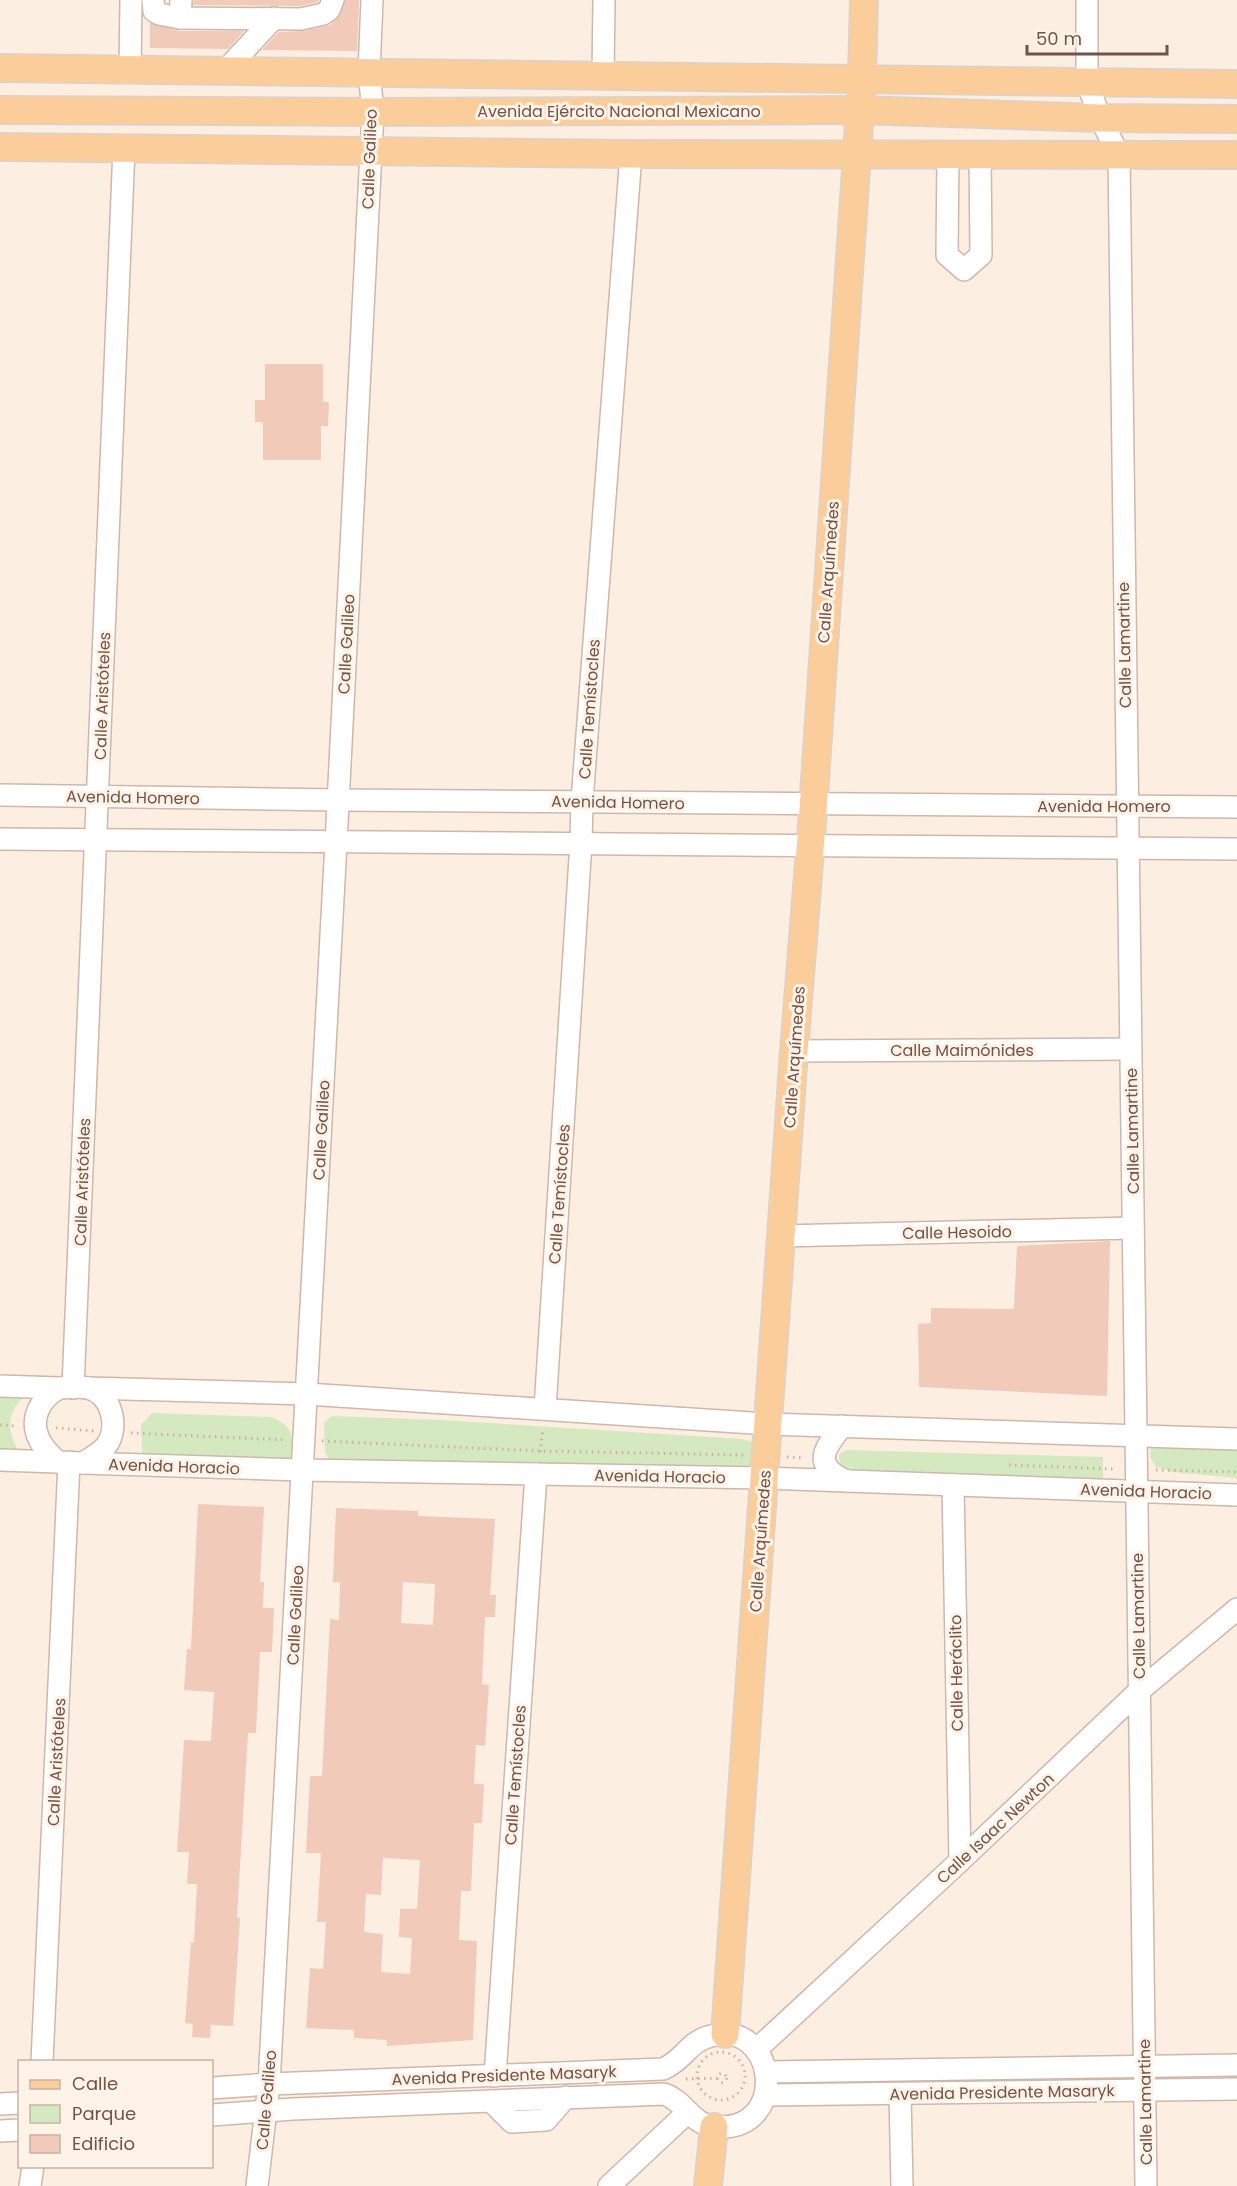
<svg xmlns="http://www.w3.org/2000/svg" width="1237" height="2186" viewBox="0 0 1237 2186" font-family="Poppins,sans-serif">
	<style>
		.green { fill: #d5e9c0 }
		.building { fill: #f1cab9; fill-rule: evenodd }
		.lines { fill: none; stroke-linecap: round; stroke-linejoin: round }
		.minor-casing { stroke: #cfb7ab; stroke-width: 24 }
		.major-casing { stroke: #dbd2d0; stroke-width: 30 }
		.path { stroke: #d5ad9d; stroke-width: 3; stroke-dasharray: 1.5 4.5; stroke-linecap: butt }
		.minor { stroke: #fff; stroke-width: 21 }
		.major { stroke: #facd9a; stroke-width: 27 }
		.labels { text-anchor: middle; stroke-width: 6; stroke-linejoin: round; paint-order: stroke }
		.street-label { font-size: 16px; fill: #735349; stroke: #fff3e7 }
	</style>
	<rect width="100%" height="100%" fill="#fcefe1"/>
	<g class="green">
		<path d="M28 1391C5 1417 7 1425 19 1455L0 1454V1392Z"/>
		<path d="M152 1413 271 1417C295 1426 294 1441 292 1464H151L142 1452 141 1425Z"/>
		<polygon points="332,1416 441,1420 742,1439 761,1444 761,1472 331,1462 325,1453 324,1423"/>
		<polygon points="1237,1441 1237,1478 1172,1472 1156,1467 1150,1457 1151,1447"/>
		<polygon points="847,1450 1103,1457 1103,1485 864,1473 840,1465 839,1454"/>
	</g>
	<g class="building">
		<polygon points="194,0 319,0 318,2 300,6 193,5"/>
		<polygon points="345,0 359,0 357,51 262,50 279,32 304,31 330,25 340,15"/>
		<polygon points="150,23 180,31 244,31 228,49 150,48"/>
		<polygon points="265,364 323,364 323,402 329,402 328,426 321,426 321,460 263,460 263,422 255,422 255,400 265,400"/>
		<polygon points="1110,1241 1107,1396 919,1387 918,1324 931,1323 931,1308 1014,1309 1017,1246"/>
		<polygon points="198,1504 264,1507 260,1582 264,1582 263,1608 274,1608 272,1652 260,1652 256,1733 248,1733 237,1917 240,1918 233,2026 211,2025 210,2038 192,2037 193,2024 185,2023 191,1942 194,1943 197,1884 187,1884 189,1852 177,1852 184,1740 211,1741 214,1692 184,1690 187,1649 191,1649"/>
		<path d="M336 1508 418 1511V1516L495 1519 490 1595H496L495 1617H485L482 1684 489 1685 485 1746 476 1745 474 1784H484L482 1823H474L471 1891H461L459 1940 477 1941 473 2040 387 2046V2040L354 2038V2030L306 2028 310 1968 323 1969 326 1922H317L321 1853H306L310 1776H322L330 1619 339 1620 340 1582H333ZM403 1582 435 1584 433 1625 401 1623ZM383 1858 420 1860 417 1909H400L399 1937 412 1938 410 1974 381 1972 383 1934 364 1932 366 1894 381 1895Z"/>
	</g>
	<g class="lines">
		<g class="minor-casing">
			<g id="minor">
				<polyline points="153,0 154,11 159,14 180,18"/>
				<polyline points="181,0 180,18 301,19 323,14 329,10 333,0"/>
				<polyline points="1087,0 1087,82 1100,118 1119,155 1146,2186"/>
				<polyline points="130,70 131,0"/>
				<polyline points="225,71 274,18"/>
				<polyline points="603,75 604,0"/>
				<polyline points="948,154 947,255 964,270 981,255 980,154"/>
				<polyline points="0,795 338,800 1237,807"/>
				<polyline points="0,839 1237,849"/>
				<polyline points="794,1051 1130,1049"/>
				<polyline points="781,1236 1133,1228"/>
				<polyline points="0,1386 60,1388"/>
				<path d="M60 1388C69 1388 80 1386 88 1388 112 1394 120 1428 106 1446 100 1453 91 1458 83 1463L57 1462C51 1455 43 1448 39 1439 29 1418 41 1397 60 1388Z"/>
				<polyline points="73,1388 124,148"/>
				<polyline points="88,1388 307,1394 768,1424 1237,1439"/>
				<polyline points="545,1409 581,842 582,801 631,154"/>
				<path d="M842 1426C837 1433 829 1442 826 1450 819 1466 835 1477 848 1481"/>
				<polyline points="0,1460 57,1462"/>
				<polyline points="83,1463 302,1470 764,1478 1237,1495"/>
				<polyline points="953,1485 960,1861"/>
				<polyline points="756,2050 960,1861 1139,1691 1237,1609"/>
				<polyline points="42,2062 69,1462"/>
				<polyline points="767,2072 1237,2065"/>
				<polyline points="495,2076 536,1474"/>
				<path d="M212 2088 269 2084 663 2069C683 2061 689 2041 711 2036 776 2018 791 2131 717 2127 690 2125 686 2101 664 2094L293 2109 212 2115"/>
				<polyline points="900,2094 902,2186"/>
				<polyline points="767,2095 1237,2089"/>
				<polyline points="491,2101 512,2122 546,2120 566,2097"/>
				<polyline points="0,2104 20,2103"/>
				<polyline points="0,2131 20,2130"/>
				<polyline points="30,2186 33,2166"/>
				<polyline points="257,2186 269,2084 336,843 373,112 369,72 372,0"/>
				<polyline points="609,2186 687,2113"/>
			</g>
		</g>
		<g class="major-casing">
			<g id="major">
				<polyline points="0,68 1237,84"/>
				<polyline points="0,110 373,112 859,110 1100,118 1237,119"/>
				<polyline points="0,147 631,154 1237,155"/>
				<polyline points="725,2034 794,1051 812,825 862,79 864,0"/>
				<polyline points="708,2186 714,2127"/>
			</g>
		</g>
		<g class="path">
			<polyline points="0,1425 16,1426"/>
			<polyline points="56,1428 94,1431"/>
			<polyline points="131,1433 286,1440"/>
			<polyline points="322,1441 541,1451 744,1455"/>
			<polyline points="540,1452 543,1429"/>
			<polyline points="787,1457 804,1458"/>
			<polyline points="1009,1465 1116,1469"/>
			<polyline points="1156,1470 1237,1472"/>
			<circle cx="721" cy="2076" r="24"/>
			<circle cx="722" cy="2078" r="4.5"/>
			<polyline points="686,2079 717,2078"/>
		</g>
		<use href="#minor" class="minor"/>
		<use href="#major" class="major"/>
	</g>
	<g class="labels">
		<g class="street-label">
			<text x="619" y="117">Avenida Ejército Nacional Mexicano</text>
			<text transform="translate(369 159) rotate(-88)" y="6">Calle Galileo</text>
			<text transform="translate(828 572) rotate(-86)" y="6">Calle Arquímedes</text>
			<text transform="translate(346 644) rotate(-87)" y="6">Calle Galileo</text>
			<text transform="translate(1124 645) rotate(-91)" y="6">Calle Lamartine</text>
			<text transform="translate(102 696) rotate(-88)" y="6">Calle Aristóteles</text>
			<text transform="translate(589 709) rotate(-86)" y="6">Calle Temístocles</text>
			<text transform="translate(133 797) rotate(1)" y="6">Avenida Homero</text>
			<text transform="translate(618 802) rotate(1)" y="6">Avenida Homero</text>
			<text x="1104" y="812">Avenida Homero</text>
			<text x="962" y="1056">Calle Maimónides</text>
			<text transform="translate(794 1057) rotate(-86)" y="6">Calle Arquímedes</text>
			<text transform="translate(321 1130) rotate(-87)" y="6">Calle Galileo</text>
			<text transform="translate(1132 1131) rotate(-91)" y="6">Calle Lamartine</text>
			<text transform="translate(82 1182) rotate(-88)" y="6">Calle Aristóteles</text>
			<text transform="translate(559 1194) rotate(-86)" y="6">Calle Temístocles</text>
			<text transform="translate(957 1232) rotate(-1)" y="6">Calle Hesoido</text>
			<text transform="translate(174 1466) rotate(2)" y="6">Avenida Horacio</text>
			<text transform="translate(660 1476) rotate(1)" y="6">Avenida Horacio</text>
			<text transform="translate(1146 1491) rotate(2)" y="6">Avenida Horacio</text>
			<text transform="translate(760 1541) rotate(-86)" y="6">Calle Arquímedes</text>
			<text transform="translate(295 1615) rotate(-87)" y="6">Calle Galileo</text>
			<text transform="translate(1138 1616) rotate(-91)" y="6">Calle Lamartine</text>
			<text transform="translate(956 1673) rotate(-91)" y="6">Calle Heráclito</text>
			<text transform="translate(56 1762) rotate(-87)" y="6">Calle Aristóteles</text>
			<text transform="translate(515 1775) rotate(-86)" y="6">Calle Temístocles</text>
			<text transform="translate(995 1828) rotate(-43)" y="6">Calle Isaac Newton</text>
			<text transform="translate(504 2075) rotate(-2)" y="6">Avenida Presidente Masaryk</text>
			<text transform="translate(1002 2092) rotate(-1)" y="6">Avenida Presidente Masaryk</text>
			<text transform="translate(266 2100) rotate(-85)" y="6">Calle Galileo</text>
			<text transform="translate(1145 2102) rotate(-91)" y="6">Calle Lamartine</text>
		</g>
	</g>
	<rect x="18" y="2060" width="195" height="108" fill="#fff3e7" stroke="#c7b3a8" stroke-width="1.5"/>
	<rect x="30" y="2080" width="30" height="9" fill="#facd9a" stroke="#c7b3a8" stroke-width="1.5"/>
	<text x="72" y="2090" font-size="18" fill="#735349">Calle</text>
	<rect x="30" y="2105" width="30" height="18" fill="#d5e9c0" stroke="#c7b3a8" stroke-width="1.5"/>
	<text x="72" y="2120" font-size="18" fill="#735349">Parque</text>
	<rect x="30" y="2135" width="30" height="18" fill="#f1cab9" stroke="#c7b3a8" stroke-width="1.5"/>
	<text x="72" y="2150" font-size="18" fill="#735349">Edificio</text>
	<path d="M1027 45v9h140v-9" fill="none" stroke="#735349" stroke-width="3"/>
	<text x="1036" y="45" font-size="18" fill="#735349" stroke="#fff3e7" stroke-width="4.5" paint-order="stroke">50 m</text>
</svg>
